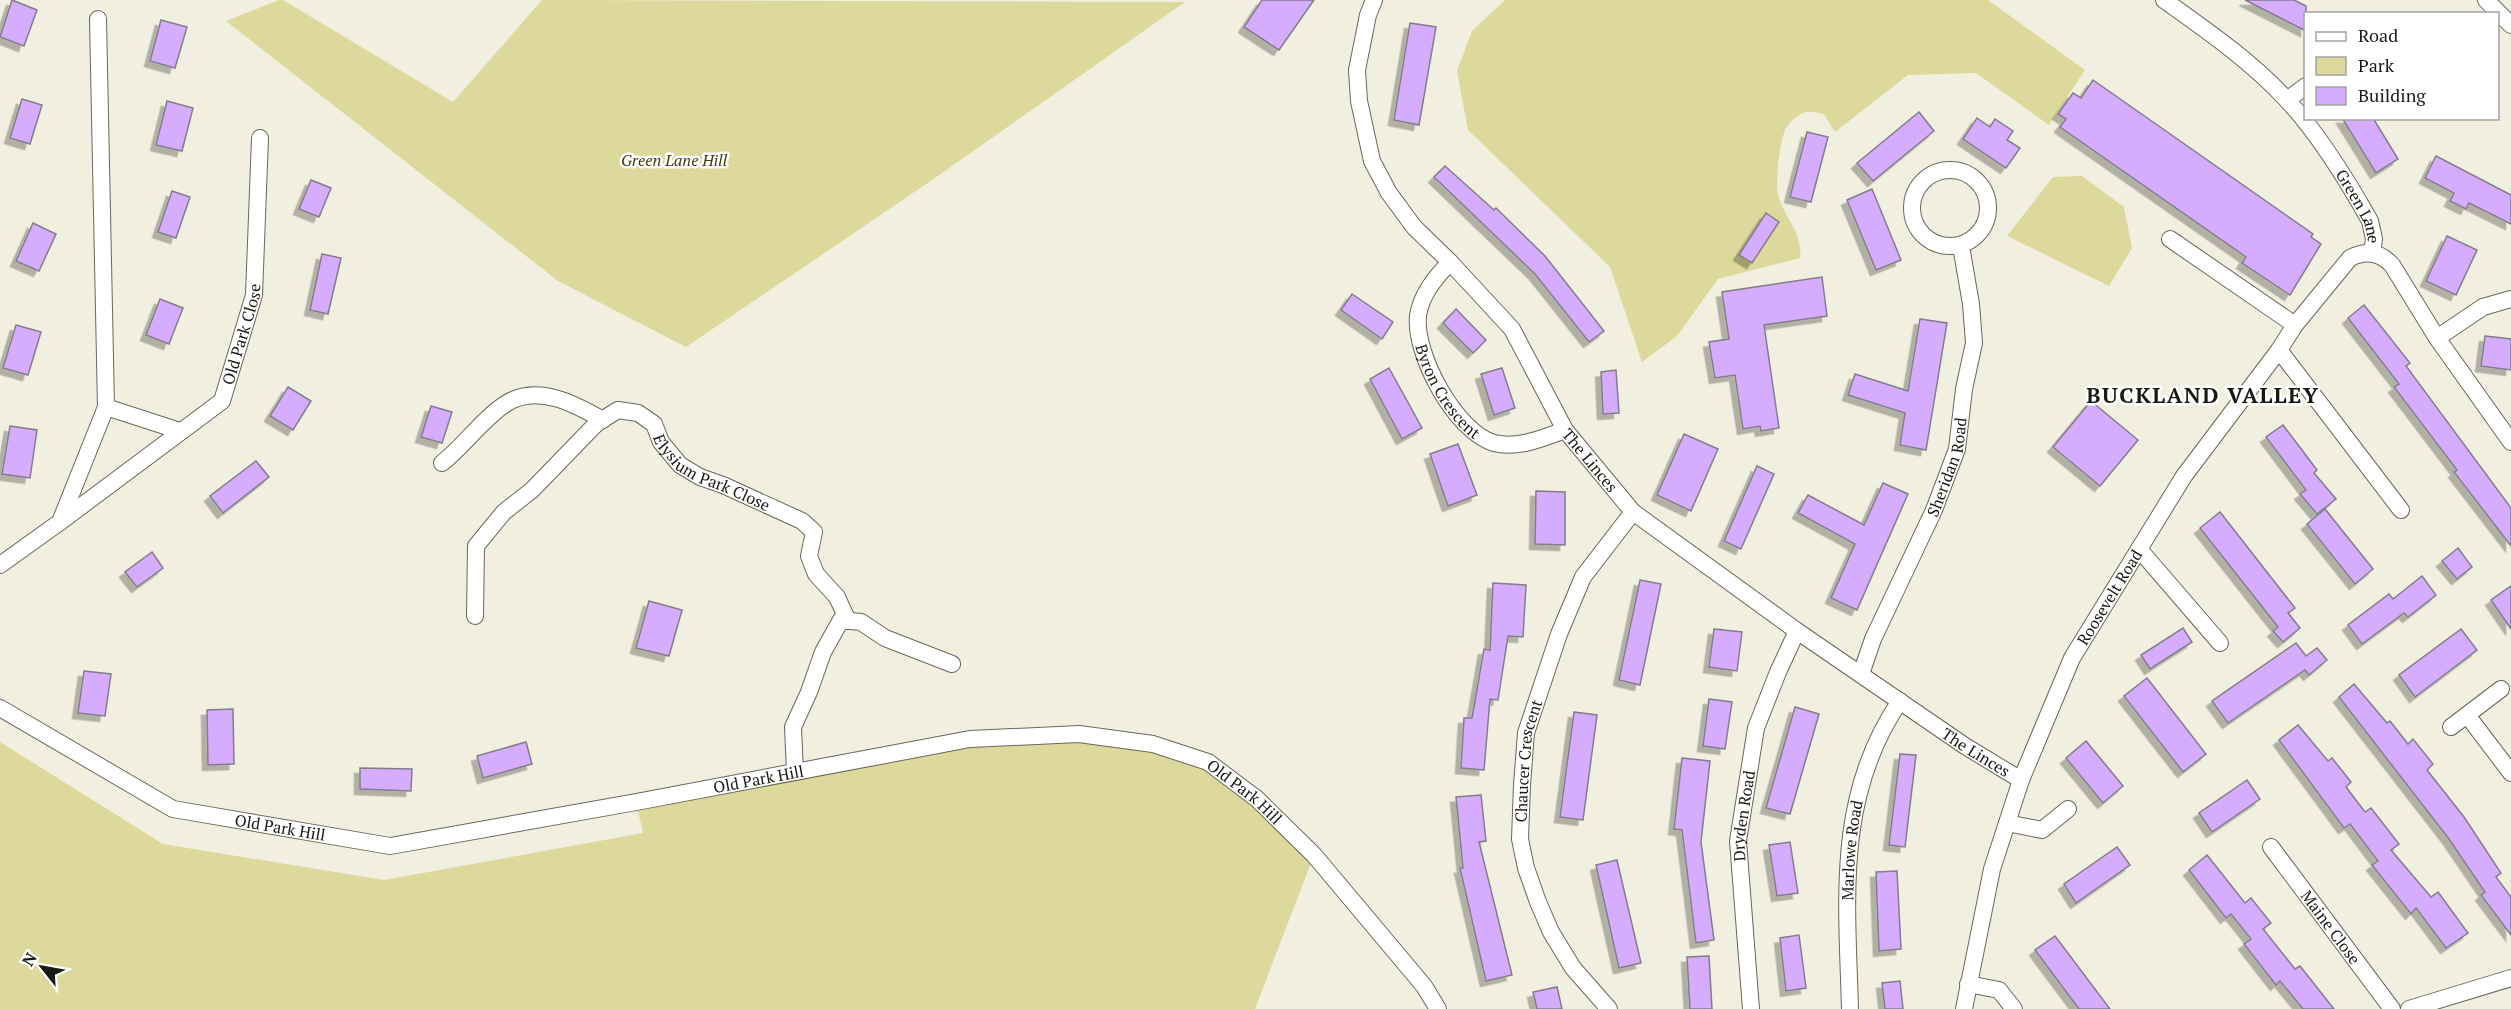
<svg xmlns="http://www.w3.org/2000/svg" width="2511" height="1009" viewBox="0 0 2511 1009" font-family="'PT Serif',serif">
	<style>
		.green { fill: #ddd89b }
		.building { fill: #d6acff; stroke: #837d8a; stroke-width: 1.5; filter: url(#shadow) }
		.lines { fill: none; stroke-linecap: round; stroke-linejoin: round }
		.street-casing { stroke: #69685a; stroke-width: 18 }
		.street { stroke: #fff; stroke-width: 16 }
		.labels { text-anchor: middle; stroke-width: 5; stroke-linejoin: round; paint-order: stroke }
		.park-label { font-size: 16px; font-style: italic; fill: #403c12; stroke: #fff }
		.street-label { font-size: 16px; fill: #1a1914; stroke: #fff }
		.district-label { font-size: 22px; font-weight: bold; letter-spacing: 1.5px; fill: #1a1914; stroke: #fff }
	</style>
	<defs>
		<filter id="shadow"><feDropShadow dx="-5.5" dy="5.5" stdDeviation="0" flood-color="#0004"/></filter>
	</defs>
	<rect width="100%" height="100%" fill="#f1f0e0"/>
	<g class="green">
		<polygon points="279,0 283,0 453,102 542,0 1185,2 935,178 686,347 558,281 226,21"/>
		<path d="M1505 0H1988L2085 70 2049 125 1976 73 1908 75 1835 132 1824 114C1819 113 1811 111 1806 112 1799 113 1788 123 1785 130 1780 143 1774 184 1779 198 1786 220 1803 233 1800 258L1718 279 1677 336 1642 362 1610 267 1468 130 1457 71 1472 31Z"/>
		<polygon points="2082,176 2124,207 2132,248 2109,286 2007,236 2053,177"/>
		<polygon points="1079,734 1208,762 1314,855 1255,1009 0,1009 0,742 163,844 384,880 643,833 636,802 970,739"/>
	</g>
	<g class="building">
		<polygon points="12,0 37,10 24,46 0,37"/>
		<polygon points="1262,0 1314,0 1279,50 1244,27"/>
		<polygon points="2245,0 2294,0 2306,6 2306,31"/>
		<polygon points="161,20 187,27 175,68 150,61"/>
		<polygon points="1410,23 1436,27 1419,125 1394,120"/>
		<polygon points="2093,80 2313,234 2311,237 2321,244 2290,295 2242,263 2246,257 2060,127 2066,119 2058,114 2073,93 2081,98"/>
		<polygon points="22,99 42,105 30,144 10,138"/>
		<polygon points="167,101 193,108 182,151 156,145"/>
		<polygon points="1919,112 1934,131 1873,181 1857,163"/>
		<polygon points="1977,118 1990,127 1995,119 2013,131 2007,140 2020,148 2006,168 1963,139"/>
		<polygon points="2342,118 2373,118 2398,159 2376,173"/>
		<polygon points="1807,132 1828,137 1811,202 1790,197"/>
		<polygon points="2436,156 2511,195 2511,224 2469,203 2466,209 2450,201 2454,193 2425,178"/>
		<polygon points="1445,166 1494,210 1496,208 1545,256 1604,331 1589,342 1535,274 1434,177"/>
		<polygon points="311,180 331,188 319,217 299,209"/>
		<polygon points="1872,189 1901,260 1876,270 1847,200"/>
		<polygon points="172,191 190,197 176,238 158,232"/>
		<polygon points="1766,213 1779,222 1752,263 1739,255"/>
		<polygon points="33,223 56,234 39,271 16,261"/>
		<polygon points="2447,236 2477,250 2456,295 2426,281"/>
		<polygon points="322,254 341,258 328,314 310,310"/>
		<polygon points="1822,277 1827,316 1764,325 1779,428 1761,431 1760,426 1743,429 1735,375 1715,378 1709,342 1729,339 1722,292"/>
		<polygon points="1352,294 1393,322 1382,339 1341,310"/>
		<polygon points="160,299 183,308 169,344 146,335"/>
		<polygon points="2364,305 2410,363 2406,366 2511,508 2511,546 2454,472 2457,470 2394,387 2399,384 2348,318"/>
		<polygon points="1456,309 1486,340 1473,353 1443,323"/>
		<polygon points="1920,319 1947,323 1926,450 1900,445 1905,413 1848,395 1855,374 1908,391"/>
		<polygon points="16,325 41,332 28,375 3,368"/>
		<polygon points="2485,336 2511,339 2511,370 2481,366"/>
		<polygon points="1389,368 1422,428 1402,439 1370,379"/>
		<polygon points="1502,368 1515,408 1494,415 1481,374"/>
		<polygon points="1616,370 1619,413 1603,414 1601,372"/>
		<polygon points="288,387 311,401 293,430 270,416"/>
		<polygon points="2091,401 2138,440 2100,486 2053,447"/>
		<polygon points="431,406 452,412 442,443 421,437"/>
		<polygon points="2283,425 2317,470 2314,473 2336,499 2317,514 2300,494 2306,490 2266,437"/>
		<polygon points="10,426 37,430 30,478 2,474"/>
		<polygon points="1684,434 1718,449 1691,511 1657,495"/>
		<polygon points="1458,444 1477,495 1448,506 1430,454"/>
		<polygon points="256,461 269,477 223,513 210,496"/>
		<polygon points="1757,466 1774,474 1741,549 1724,541"/>
		<polygon points="1883,483 1908,494 1857,610 1831,598 1855,544 1798,513 1808,495 1864,525"/>
		<polygon points="1536,491 1565,492 1565,545 1535,544"/>
		<polygon points="2325,509 2373,569 2355,584 2307,524"/>
		<polygon points="2220,512 2295,608 2288,613 2300,628 2283,642 2273,631 2278,627 2200,528"/>
		<polygon points="2458,548 2472,567 2457,579 2442,561"/>
		<polygon points="152,552 163,568 137,587 125,572"/>
		<polygon points="2422,576 2436,595 2408,617 2404,613 2362,644 2348,625 2389,594 2393,599"/>
		<polygon points="1640,580 1661,584 1640,685 1619,680"/>
		<polygon points="1493,583 1526,585 1523,637 1508,636 1498,700 1490,699 1484,770 1461,768 1464,718 1472,718 1484,649 1490,650"/>
		<polygon points="2511,586 2511,629 2491,600"/>
		<polygon points="649,601 682,610 669,656 636,648"/>
		<polygon points="2183,628 2192,642 2150,669 2141,655"/>
		<polygon points="1714,629 1742,632 1737,671 1709,667"/>
		<polygon points="2461,629 2477,650 2415,697 2399,675"/>
		<polygon points="2296,643 2306,656 2317,648 2327,660 2309,675 2305,670 2228,723 2212,701"/>
		<polygon points="84,671 111,674 105,716 78,713"/>
		<polygon points="2147,678 2206,754 2183,772 2124,696"/>
		<polygon points="2354,684 2387,723 2390,721 2408,744 2413,739 2433,764 2427,770 2464,817 2501,873 2496,877 2511,897 2511,935 2481,895 2485,892 2449,839 2339,697"/>
		<polygon points="1709,699 1732,702 1725,749 1703,746"/>
		<polygon points="1795,707 1819,714 1790,814 1766,808"/>
		<polygon points="233,709 234,764 208,765 207,710"/>
		<polygon points="1574,712 1597,715 1583,820 1560,817"/>
		<polygon points="2298,725 2328,761 2332,758 2351,782 2346,787 2365,812 2371,808 2399,844 2391,850 2431,897 2438,892 2468,933 2446,948 2416,908 2411,914 2372,865 2378,861 2350,824 2344,828 2279,740"/>
		<polygon points="2086,741 2123,786 2103,803 2066,758"/>
		<polygon points="526,742 532,764 483,778 477,756"/>
		<polygon points="1900,754 1916,755 1905,847 1889,845"/>
		<polygon points="1682,758 1710,761 1701,842 1714,940 1696,943 1682,830 1674,829"/>
		<polygon points="360,768 412,769 411,791 360,789"/>
		<polygon points="2247,780 2260,799 2212,832 2199,813"/>
		<polygon points="1481,795 1486,841 1479,842 1512,975 1486,981 1460,868 1463,868 1456,797"/>
		<polygon points="1790,842 1798,893 1777,896 1769,845"/>
		<polygon points="2117,847 2130,865 2076,903 2064,884"/>
		<polygon points="2207,855 2245,903 2251,898 2271,923 2263,929 2295,969 2300,966 2334,1009 2303,1009 2280,981 2276,985 2244,944 2251,939 2231,914 2226,918 2189,870"/>
		<polygon points="1617,860 1641,963 1619,968 1596,865"/>
		<polygon points="1897,871 1901,949 1879,951 1876,872"/>
		<polygon points="1799,935 1806,988 1786,991 1780,938"/>
		<polygon points="2055,936 2110,1009 2079,1009 2035,950"/>
		<polygon points="1709,956 1712,1009 1690,1009 1687,957"/>
		<polygon points="1900,981 1903,1009 1885,1009 1882,983"/>
		<polygon points="1557,987 1562,1009 1537,1009 1533,992"/>
	</g>
	<g class="lines">
		<g class="street-casing">
			<g id="street">
				<path id="s1" d="M1374 0 1368 15 1357 70 1359 101 1372 161 1389 193 1414 227 1450 262 1512 329 1565 430 1633 512 1797 631 1965 746 2021 780"/>
				<path id="s2" d="M2164 0C2206 30 2251 61 2286 99 2318 133 2347 180 2370 221L2374 239 2372 253"/>
				<polyline points="2486,0 2511,25"/>
				<polyline points="2287,100 2306,86"/>
				<circle cx="1950" cy="208" r="38"/>
				<polyline points="2170,239 2295,325"/>
				<path id="s3" d="M1450 262C1436 277 1421 294 1418 316 1414 355 1456 432 1494 443 1518 449 1543 438 1565 430"/>
				<polyline points="2437,338 2483,307 2511,299"/>
				<polyline points="2279,350 2401,510"/>
				<polyline points="106,407 180,431"/>
				<path d="M442 463C464 446 484 417 507 403 538 384 575 404 603 420"/>
				<path id="s4" d="M60 522 222 401 254 295 260 138"/>
				<polyline points="2139,549 2220,643"/>
				<polyline points="0,565 60,522 106,407 98,19"/>
				<path id="s5" d="M475 616 476 546 504 512 532 490 597 423 618 410 638 413 654 424 661 442 680 465 700 477 723 485 802 521 814 532 809 556 816 574 837 597 848 621"/>
				<path id="s6" d="M1861 674 1873 639 1934 510 1957 449 1964 389 1974 343 1971 304 1961 246"/>
				<path id="s7" d="M0 708 173 809 390 846 636 802 970 739 1079 734 1153 744 1208 762 1257 799 1314 855 1424 986 1438 1009"/>
				<polyline points="2467,715 2511,773"/>
				<polyline points="2451,727 2501,689"/>
				<polyline points="795,772 793,727 809,692 823,652 841,620 861,622 885,638 952,664"/>
				<polyline points="2007,823 2042,830 2068,809"/>
				<path id="s8" d="M2271 847 2392 1009"/>
				<polyline points="1968,984 1999,990 2014,1009"/>
				<path id="s9" d="M1609 1009 1573 968 1551 932 1538 902 1526 868 1520 839 1522 785 1526 733 1559 634 1583 577 1633 512"/>
				<path id="s10" d="M1751 1009 1738 841 1756 728 1778 672 1797 631"/>
				<path id="s11" d="M1850 1009C1847 900 1835 796 1900 701"/>
				<path id="s12" d="M1964 1009 1992 869 2021 780 2072 658 2184 476 2279 350 2295 325 2350 258C2366 250 2380 252 2392 265L2437 338 2511 442"/>
				<polyline points="2409,1009 2511,978"/>
			</g>
		</g>
		<use href="#street" class="street"/>
	</g>
	<g class="labels">
		<g class="park-label">
			<text x="674" y="166">Green Lane Hill</text>
		</g>
		<g class="street-label">
			<text dy="6" stroke="none"><textPath href="#s2" startOffset="288">Green Lane</textPath></text>
			<text dy="6" stroke="none"><textPath href="#s4" startOffset="272">Old Park Close</textPath></text>
			<text dy="6" stroke="none"><textPath href="#s3" startOffset="147">Byron Crescent</textPath></text>
			<text dy="6" stroke="none"><textPath href="#s1" startOffset="538">The Linces</textPath></text>
			<text dy="6" stroke="none"><textPath href="#s6" startOffset="225">Sheridan Road</textPath></text>
			<text dy="6" stroke="none"><textPath href="#s5" startOffset="387">Elysium Park Close</textPath></text>
			<text dy="6" stroke="none"><textPath href="#s12" startOffset="440">Roosevelt Road</textPath></text>
			<text dy="6" stroke="none"><textPath href="#s1" startOffset="1024">The Linces</textPath></text>
			<text dy="6" stroke="none"><textPath href="#s9" startOffset="274">Chaucer Crescent</textPath></text>
			<text dy="6" stroke="none"><textPath href="#s7" startOffset="795">Old Park Hill</textPath></text>
			<text dy="6" stroke="none"><textPath href="#s7" startOffset="1299">Old Park Hill</textPath></text>
			<text dy="6" stroke="none"><textPath href="#s10" startOffset="194">Dryden Road</textPath></text>
			<text dy="6" stroke="none"><textPath href="#s7" startOffset="309">Old Park Hill</textPath></text>
			<text dy="6" stroke="none"><textPath href="#s11" startOffset="159">Marlowe Road</textPath></text>
			<text dy="6" stroke="none"><textPath href="#s8" startOffset="100">Maine Close</textPath></text>
		</g>
		<g class="district-label">
			<text x="2203" y="403">BUCKLAND VALLEY</text>
		</g>
	</g>
	<rect x="2304" y="12" width="195" height="108" fill="#ffffff" stroke="#a3a3a1" stroke-width="1.5"/>
	<rect x="2316" y="32" width="30" height="9" fill="#ffffff" stroke="#a3a3a1" stroke-width="1.5"/>
	<text x="2358" y="42" font-size="18" fill="#1a1914">Road</text>
	<rect x="2316" y="57" width="30" height="18" fill="#ddd89b" stroke="#a3a3a1" stroke-width="1.5"/>
	<text x="2358" y="72" font-size="18" fill="#1a1914">Park</text>
	<rect x="2316" y="87" width="30" height="18" fill="#d6acff" stroke="#a3a3a1" stroke-width="1.5"/>
	<text x="2358" y="102" font-size="18" fill="#1a1914">Building</text>
	<g transform="translate(42 967) rotate(301)" stroke="#ffffff" stroke-width="4.5" paint-order="stroke">
	<path d="M0-4.5L10 22L0 15L-10 22Z" fill="#1a1914"/>
	<text y="-9" font-size="16" font-weight="bold" text-anchor="middle" fill="#1a1914">N</text>
	</g>
</svg>
